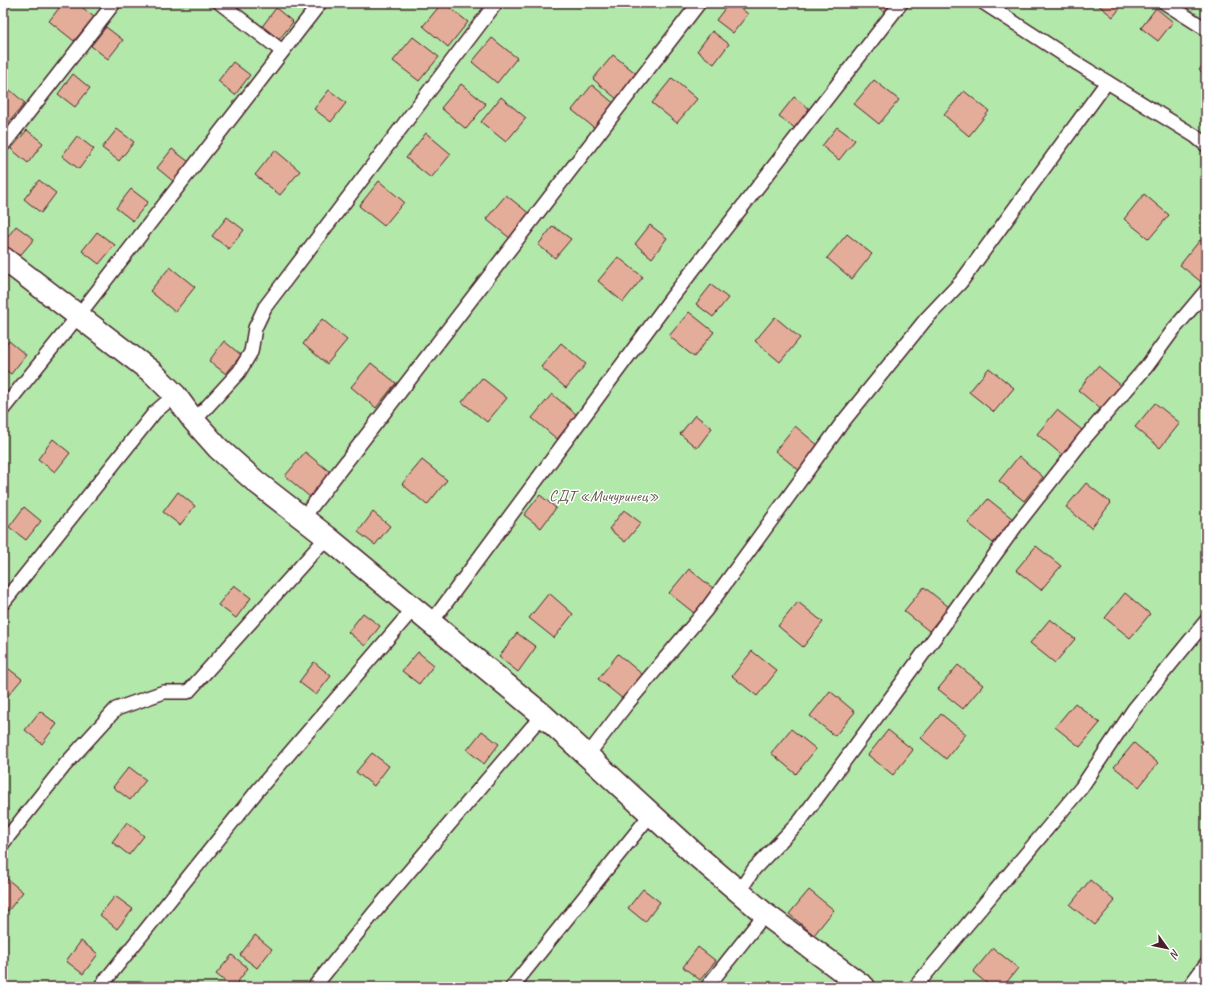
<svg xmlns="http://www.w3.org/2000/svg" width="1209" height="990" viewBox="0 0 1209 990" font-family="Caveat,sans-serif">
	<style>
		.green { fill: #b2e8aa; stroke: #7e846a }
		.building { fill: #e3ad99; stroke: #4a1f2b }
		.lines { fill: none; stroke-linecap: round; stroke-linejoin: round }
		.lane-casing { stroke: #4a1f2b; stroke-width: 16 }
		.street-casing { stroke: #4a1f2b; stroke-width: 25 }
		.lane { stroke: #fff; stroke-width: 13 }
		.street { stroke: #fff; stroke-width: 22 }
		.labels { text-anchor: middle; stroke-width: 3; stroke-linejoin: round; paint-order: stroke }
		.park-label { font-size: 16px; fill: #695b51; stroke: #fff }
	</style>
	<rect width="100%" height="100%" fill="#fff"/>
	<filter id="ink" filterUnits="userSpaceOnUse"><feTurbulence type="fractalNoise" baseFrequency=".025" numOctaves="2"/><feDisplacementMap in="SourceGraphic" scale="8" xChannelSelector="R" yChannelSelector="G"/><feConvolveMatrix kernelMatrix="1 2 1 2 8 2 1 2 1" color-interpolation-filters="sRGB"/></filter>
	<g filter="url(#ink)">
		<rect class="green" x="3" y="3" width="1203" height="984"/>
		<g class="building">
			<polygon points="63,3 77,3 94,17 74,41 49,21"/>
			<polygon points="442,3 444,3 468,22 448,47 423,26"/>
			<polygon points="729,3 734,3 748,14 733,33 716,20"/>
			<polygon points="873,3 893,3 885,13"/>
			<polygon points="1096,3 1124,3 1113,17"/>
			<polygon points="276,8 293,22 278,41 261,28"/>
			<polygon points="1156,8 1173,22 1158,41 1141,28"/>
			<polygon points="106,27 123,40 108,59 91,46"/>
			<polygon points="712,31 729,44 714,64 697,51"/>
			<polygon points="413,37 439,57 419,81 393,61"/>
			<polygon points="492,38 517,58 497,83 472,62"/>
			<polygon points="613,55 638,75 618,100 593,79"/>
			<polygon points="1206,61 1206,76 1199,70"/>
			<polygon points="233,62 250,75 235,95 218,81"/>
			<polygon points="73,74 90,88 75,107 58,94"/>
			<polygon points="672,78 697,99 677,123 652,103"/>
			<polygon points="874,80 899,100 879,124 854,104"/>
			<polygon points="3,84 25,103 5,127 3,125"/>
			<polygon points="461,84 486,104 466,129 441,108"/>
			<polygon points="592,85 617,106 597,130 572,110"/>
			<polygon points="329,90 346,103 331,122 314,109"/>
			<polygon points="964,91 989,111 969,136 944,115"/>
			<polygon points="501,97 526,118 506,142 481,122"/>
			<polygon points="794,97 811,110 796,129 779,116"/>
			<polygon points="837,127 855,140 839,160 822,146"/>
			<polygon points="117,129 134,142 119,161 102,148"/>
			<polygon points="27,130 43,143 28,163 11,149"/>
			<polygon points="426,133 451,154 431,178 406,158"/>
			<polygon points="77,136 94,149 79,169 62,156"/>
			<polygon points="172,149 189,162 174,182 157,168"/>
			<polygon points="275,150 300,171 280,195 255,175"/>
			<polygon points="39,180 56,193 41,213 24,199"/>
			<polygon points="379,181 404,202 384,226 359,206"/>
			<polygon points="131,189 148,202 133,221 116,208"/>
			<polygon points="1144,194 1169,215 1149,239 1124,219"/>
			<polygon points="506,195 531,215 511,239 486,219"/>
			<polygon points="227,217 244,230 229,249 212,236"/>
			<polygon points="650,225 667,238 652,258 635,244"/>
			<polygon points="16,226 34,239 18,258 3,247 3,243"/>
			<polygon points="553,226 571,239 555,258 538,245"/>
			<polygon points="97,232 115,245 99,264 82,251"/>
			<polygon points="847,234 872,254 852,279 827,258"/>
			<polygon points="1200,240 1206,245 1205,285 1180,265"/>
			<polygon points="618,257 643,277 623,302 598,281"/>
			<polygon points="170,267 195,287 175,312 150,291"/>
			<polygon points="711,285 728,298 713,317 696,304"/>
			<polygon points="689,312 714,332 694,357 669,336"/>
			<polygon points="775,317 800,338 780,362 755,341"/>
			<polygon points="322,319 347,340 327,364 303,344"/>
			<polygon points="9,341 26,355 11,374 3,368 3,349"/>
			<polygon points="224,341 241,355 226,374 209,361"/>
			<polygon points="561,343 586,364 566,388 541,367"/>
			<polygon points="371,363 396,383 376,408 351,387"/>
			<polygon points="1098,366 1123,387 1103,411 1078,390"/>
			<polygon points="989,368 1014,388 994,412 969,392"/>
			<polygon points="482,378 507,398 487,422 462,402"/>
			<polygon points="552,394 577,415 557,439 532,418"/>
			<polygon points="1155,403 1180,423 1160,448 1135,427"/>
			<polygon points="1057,410 1082,430 1062,455 1037,434"/>
			<polygon points="695,415 712,428 697,448 680,434"/>
			<polygon points="795,426 820,447 800,471 775,451"/>
			<polygon points="53,439 70,453 55,472 38,459"/>
			<polygon points="305,452 330,472 310,497 285,476"/>
			<polygon points="1019,456 1043,477 1024,501 999,481"/>
			<polygon points="422,460 447,480 427,505 402,484"/>
			<polygon points="1086,483 1111,503 1091,528 1066,507"/>
			<polygon points="178,492 195,506 180,525 163,512"/>
			<polygon points="540,495 556,508 541,528 524,515"/>
			<polygon points="988,499 1013,519 993,543 968,523"/>
			<polygon points="24,507 41,521 26,540 9,527"/>
			<polygon points="624,510 641,523 625,542 609,529"/>
			<polygon points="373,512 390,526 375,545 358,532"/>
			<polygon points="1036,546 1061,566 1041,590 1016,570"/>
			<polygon points="689,569 714,589 694,613 669,593"/>
			<polygon points="234,585 251,598 236,618 218,605"/>
			<polygon points="924,587 949,607 929,631 904,611"/>
			<polygon points="549,593 573,614 554,638 529,618"/>
			<polygon points="1125,593 1150,614 1130,638 1105,618"/>
			<polygon points="798,602 823,622 803,647 778,626"/>
			<polygon points="363,613 380,626 365,646 348,632"/>
			<polygon points="1050,619 1075,639 1055,663 1030,643"/>
			<polygon points="517,633 536,647 518,672 499,657"/>
			<polygon points="752,651 777,671 757,696 732,676"/>
			<polygon points="418,652 434,665 419,684 402,671"/>
			<polygon points="618,654 643,675 623,699 598,679"/>
			<polygon points="314,662 331,676 316,695 299,682"/>
			<polygon points="958,665 983,685 963,709 938,689"/>
			<polygon points="5,666 22,679 6,698 3,696 3,668"/>
			<polygon points="830,691 855,712 835,736 810,716"/>
			<polygon points="1075,703 1100,723 1080,747 1055,727"/>
			<polygon points="40,711 57,724 42,744 25,730"/>
			<polygon points="941,714 966,734 946,759 921,738"/>
			<polygon points="791,729 816,749 796,774 771,753"/>
			<polygon points="888,730 913,750 893,775 868,755"/>
			<polygon points="482,731 499,744 484,764 467,750"/>
			<polygon points="1134,743 1158,763 1139,787 1114,767"/>
			<polygon points="372,753 389,766 374,786 356,772"/>
			<polygon points="129,767 146,780 130,800 113,787"/>
			<polygon points="127,822 144,836 129,855 112,842"/>
			<polygon points="6,878 23,892 8,911 3,907 3,882"/>
			<polygon points="1090,880 1115,901 1095,925 1070,905"/>
			<polygon points="643,889 660,902 645,922 628,908"/>
			<polygon points="809,890 834,910 814,935 789,914"/>
			<polygon points="115,896 133,909 117,929 100,915"/>
			<polygon points="255,935 272,949 257,968 240,955"/>
			<polygon points="81,941 98,954 83,974 66,961"/>
			<polygon points="698,947 716,961 700,980 683,967"/>
			<polygon points="993,948 1018,968 1003,987 991,987 973,972"/>
			<polygon points="232,955 248,968 234,987 232,987 216,974"/>
		</g>
		<g class="lines">
			<g class="lane-casing">
				<g id="lane">
					<polyline points="220,3 282,51"/>
					<polyline points="984,3 1078,64 1195,136 1206,145"/>
					<polyline points="1165,3 1206,29"/>
					<polyline points="3,145 114,3"/>
					<polyline points="3,409 78,316 320,3"/>
					<polyline points="194,421 239,372 251,352 255,328 265,307 496,3"/>
					<polyline points="303,518 699,3"/>
					<polyline points="3,603 155,412 175,395"/>
					<polyline points="431,623 672,297 901,3"/>
					<polyline points="587,756 626,705 706,610 842,423 926,319 961,282 1107,82"/>
					<polyline points="3,843 65,765 116,709 164,692 188,692 327,537"/>
					<polyline points="739,892 754,869 800,821 912,669 1015,527 1084,439 1147,366 1174,329 1206,291"/>
					<polyline points="100,987 258,790 414,608"/>
					<polyline points="314,987 373,914 532,727 544,716"/>
					<polyline points="512,987 651,814"/>
					<polyline points="707,987 765,914"/>
					<polyline points="915,987 1081,788 1134,709 1206,621"/>
					<polyline points="1189,987 1206,964"/>
				</g>
			</g>
			<g class="street-casing">
				<polyline id="street" points="3,258 153,373 175,395 194,421 218,448 255,481 327,537 544,716 697,856 765,914 864,987"/>
			</g>
			<use href="#lane" class="lane"/>
			<use href="#street" class="street"/>
		</g>
	</g>
	<g class="labels">
		<g class="park-label">
			<text x="604" y="501">СДТ «Мичуринец»</text>
		</g>
	</g>
	<rect width="1209" height="990" fill="none" stroke="#fff" stroke-width="16"/>
	<rect x="8" y="8" width="1193" height="974" fill="none" stroke="#4a1f2b" stroke-width="1.5" filter="url(#ink)"/>
	<g transform="translate(1167 948) rotate(123)" stroke="#ffffff" stroke-width="3" paint-order="stroke">
	<path d="M0-3L7 15L0 10L-7 15Z" fill="#4a1f2b"/>
	<text y="-6" font-size="11" font-weight="bold" text-anchor="middle" fill="#4a1f2b">N</text>
	</g>
</svg>
